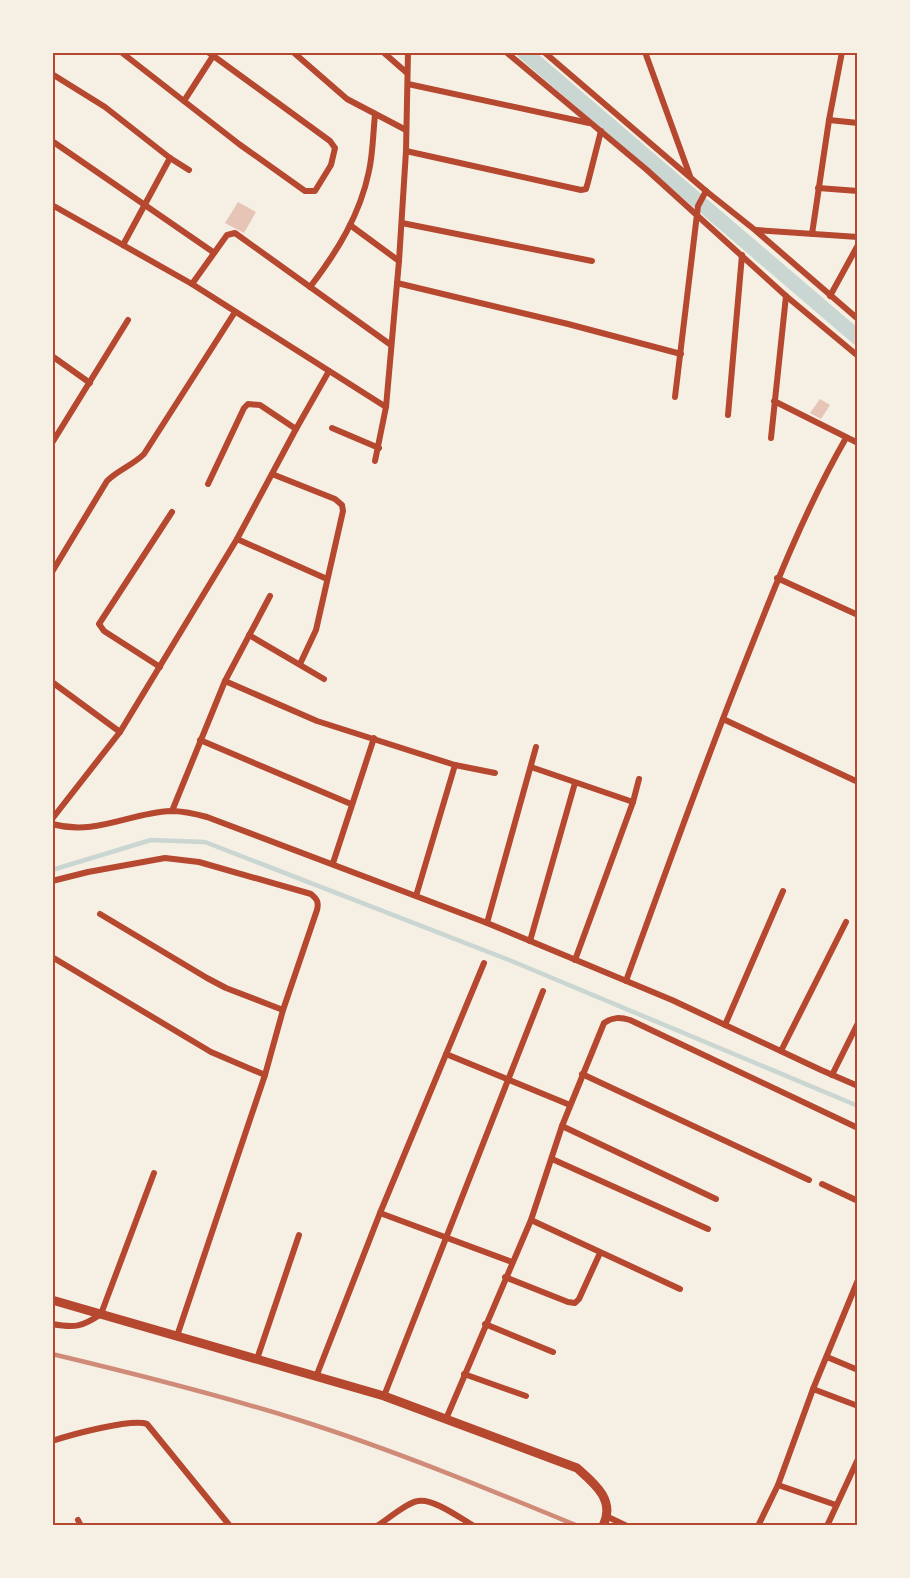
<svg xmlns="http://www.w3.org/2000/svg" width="910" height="1578" viewBox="0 0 910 1578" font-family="'IBM Plex Serif',serif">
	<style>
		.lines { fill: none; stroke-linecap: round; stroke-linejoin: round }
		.stream { stroke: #c9d6d2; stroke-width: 4.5 }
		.canal { stroke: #c9d6d2; stroke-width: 15 }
		.building { fill: #e6c5b7 }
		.minor { stroke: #b5482f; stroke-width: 6 }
		.tertiary { stroke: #b5482f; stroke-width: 9 }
		.rail { stroke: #cf8b77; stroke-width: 4.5 }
		.neatline { fill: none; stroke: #b5482f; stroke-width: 2 }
	</style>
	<rect width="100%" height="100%" fill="#f6efe4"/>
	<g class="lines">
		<polyline class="stream" points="52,870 151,840 205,842 514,962 858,1106"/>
		<polyline class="canal" points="524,52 858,338"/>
	</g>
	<g class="building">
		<polygon points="238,202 256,212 244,233 225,223"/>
		<polygon points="820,399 830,405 821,419 810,413"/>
	</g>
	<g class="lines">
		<g class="minor">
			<polyline points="121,52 239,144 305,191 315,191 331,165 335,148 330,141 208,52"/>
			<polyline points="293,52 347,99 406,130"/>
			<polyline points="383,52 407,73"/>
			<polyline points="506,52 647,170 786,296 858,356"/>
			<polyline points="544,52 706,191 755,230 858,319"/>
			<polyline points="645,52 690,176"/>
			<polyline points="52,74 105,107 170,158 189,170"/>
			<polyline points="408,84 589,123"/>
			<polyline points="184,101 213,56"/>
			<polyline points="829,120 858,123"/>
			<polyline points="52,141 213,252"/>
			<polyline points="406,151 581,190 586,189 588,182 601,131"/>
			<polyline points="818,188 858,191"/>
			<polyline points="52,205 192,284 386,407"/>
			<polyline points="402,223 592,261"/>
			<polyline points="350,225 399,261"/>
			<polyline points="756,230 858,237"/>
			<polyline points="812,234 829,120 842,52"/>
			<polyline points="123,245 170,158"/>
			<polyline points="397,283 568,324 681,354"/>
			<polyline points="192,284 227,235 235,233 391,345"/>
			<path d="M310 287C337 252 360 215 369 171 373 153 373 133 375 115"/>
			<polyline points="830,296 858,245"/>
			<polyline points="52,356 90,383"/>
			<polyline points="675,397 698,206 706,191"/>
			<polyline points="774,401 858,443"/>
			<polyline points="728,415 742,255"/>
			<polyline points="332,428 379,448"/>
			<polyline points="296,429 329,371"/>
			<polyline points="771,438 786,296"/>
			<polyline points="52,443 128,320"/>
			<polyline points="375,461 386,407 399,261 406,151 408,52"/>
			<polyline points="272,474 335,499 342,505 343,511 316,630 300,664"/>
			<polyline points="237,539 327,579"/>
			<path d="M52 572 107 481C118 470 133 465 144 454L235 312"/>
			<polyline points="777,578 858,615"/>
			<polyline points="249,635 324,679"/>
			<polyline points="160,667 104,631 99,624 172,512"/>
			<polyline points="225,681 317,721 455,765 495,773"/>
			<polyline points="52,682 120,732"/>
			<polyline points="723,719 858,782"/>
			<polyline points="200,740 351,804"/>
			<polyline points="531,767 633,802"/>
			<polyline points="172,811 225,681 270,596"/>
			<polyline points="52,819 120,732 237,539 296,429 260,405 248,404 244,408 208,484"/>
			<path d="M52 824C97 836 128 813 171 811 183 811 196 814 207 817L487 923 672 1000 821 1070 858 1086"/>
			<polyline points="333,863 374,738"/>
			<path d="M52 881 88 872 165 858 199 862 311 894C317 899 319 902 317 910L283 1010 265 1075 177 1336"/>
			<polyline points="416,896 455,765"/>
			<polyline points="100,914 207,978 226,988 283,1010"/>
			<polyline points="487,923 536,747"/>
			<polyline points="530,941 575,783"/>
			<polyline points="52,957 211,1052 265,1075"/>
			<polyline points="575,960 633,802 639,779"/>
			<path d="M626 981C664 877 701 773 742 670 773 591 804 511 846 438"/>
			<polyline points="725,1025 783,891"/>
			<polyline points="781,1051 846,922"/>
			<polyline points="446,1054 570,1105"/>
			<polyline points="582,1074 809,1180"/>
			<polyline points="832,1075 858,1023"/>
			<polyline points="562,1126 716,1199"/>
			<polyline points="552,1159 708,1229"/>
			<polyline points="822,1184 858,1201"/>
			<polyline points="380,1213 512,1262"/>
			<polyline points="531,1220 680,1289"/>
			<polyline points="505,1277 568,1302 575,1303 579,1299 600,1253"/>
			<path d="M52 1324C75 1328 82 1327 101 1314L154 1173"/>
			<polyline points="485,1324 553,1352"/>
			<polyline points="827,1357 858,1370"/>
			<polyline points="257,1359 299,1235"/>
			<polyline points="464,1374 526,1396"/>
			<polyline points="316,1377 380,1213 484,963"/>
			<polyline points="813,1389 858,1406"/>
			<polyline points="384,1396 543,991"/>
			<path d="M446 1419 531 1220 562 1126 604 1023C613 1017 620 1017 630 1020L858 1128"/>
			<path d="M52 1441C70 1435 132 1418 147 1424L230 1526"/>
			<polyline points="778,1485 836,1505"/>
			<polyline points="608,1517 627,1526"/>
			<polyline points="78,1520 81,1526"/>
			<path d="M377 1526C388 1519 406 1503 418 1501 433 1498 460 1518 474 1526"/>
			<polyline points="758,1526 778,1485 813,1389 858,1280"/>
			<polyline points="827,1526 858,1459"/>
		</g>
		<path class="tertiary" d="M52 1300 384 1396 577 1468C594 1483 616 1500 603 1526"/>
		<path class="rail" d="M52 1354C136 1374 220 1395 302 1421 396 1451 488 1489 578 1526"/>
	</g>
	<rect width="910" height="1578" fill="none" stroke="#f6efe4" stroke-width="108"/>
	<rect x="54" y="54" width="802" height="1470" class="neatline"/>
</svg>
